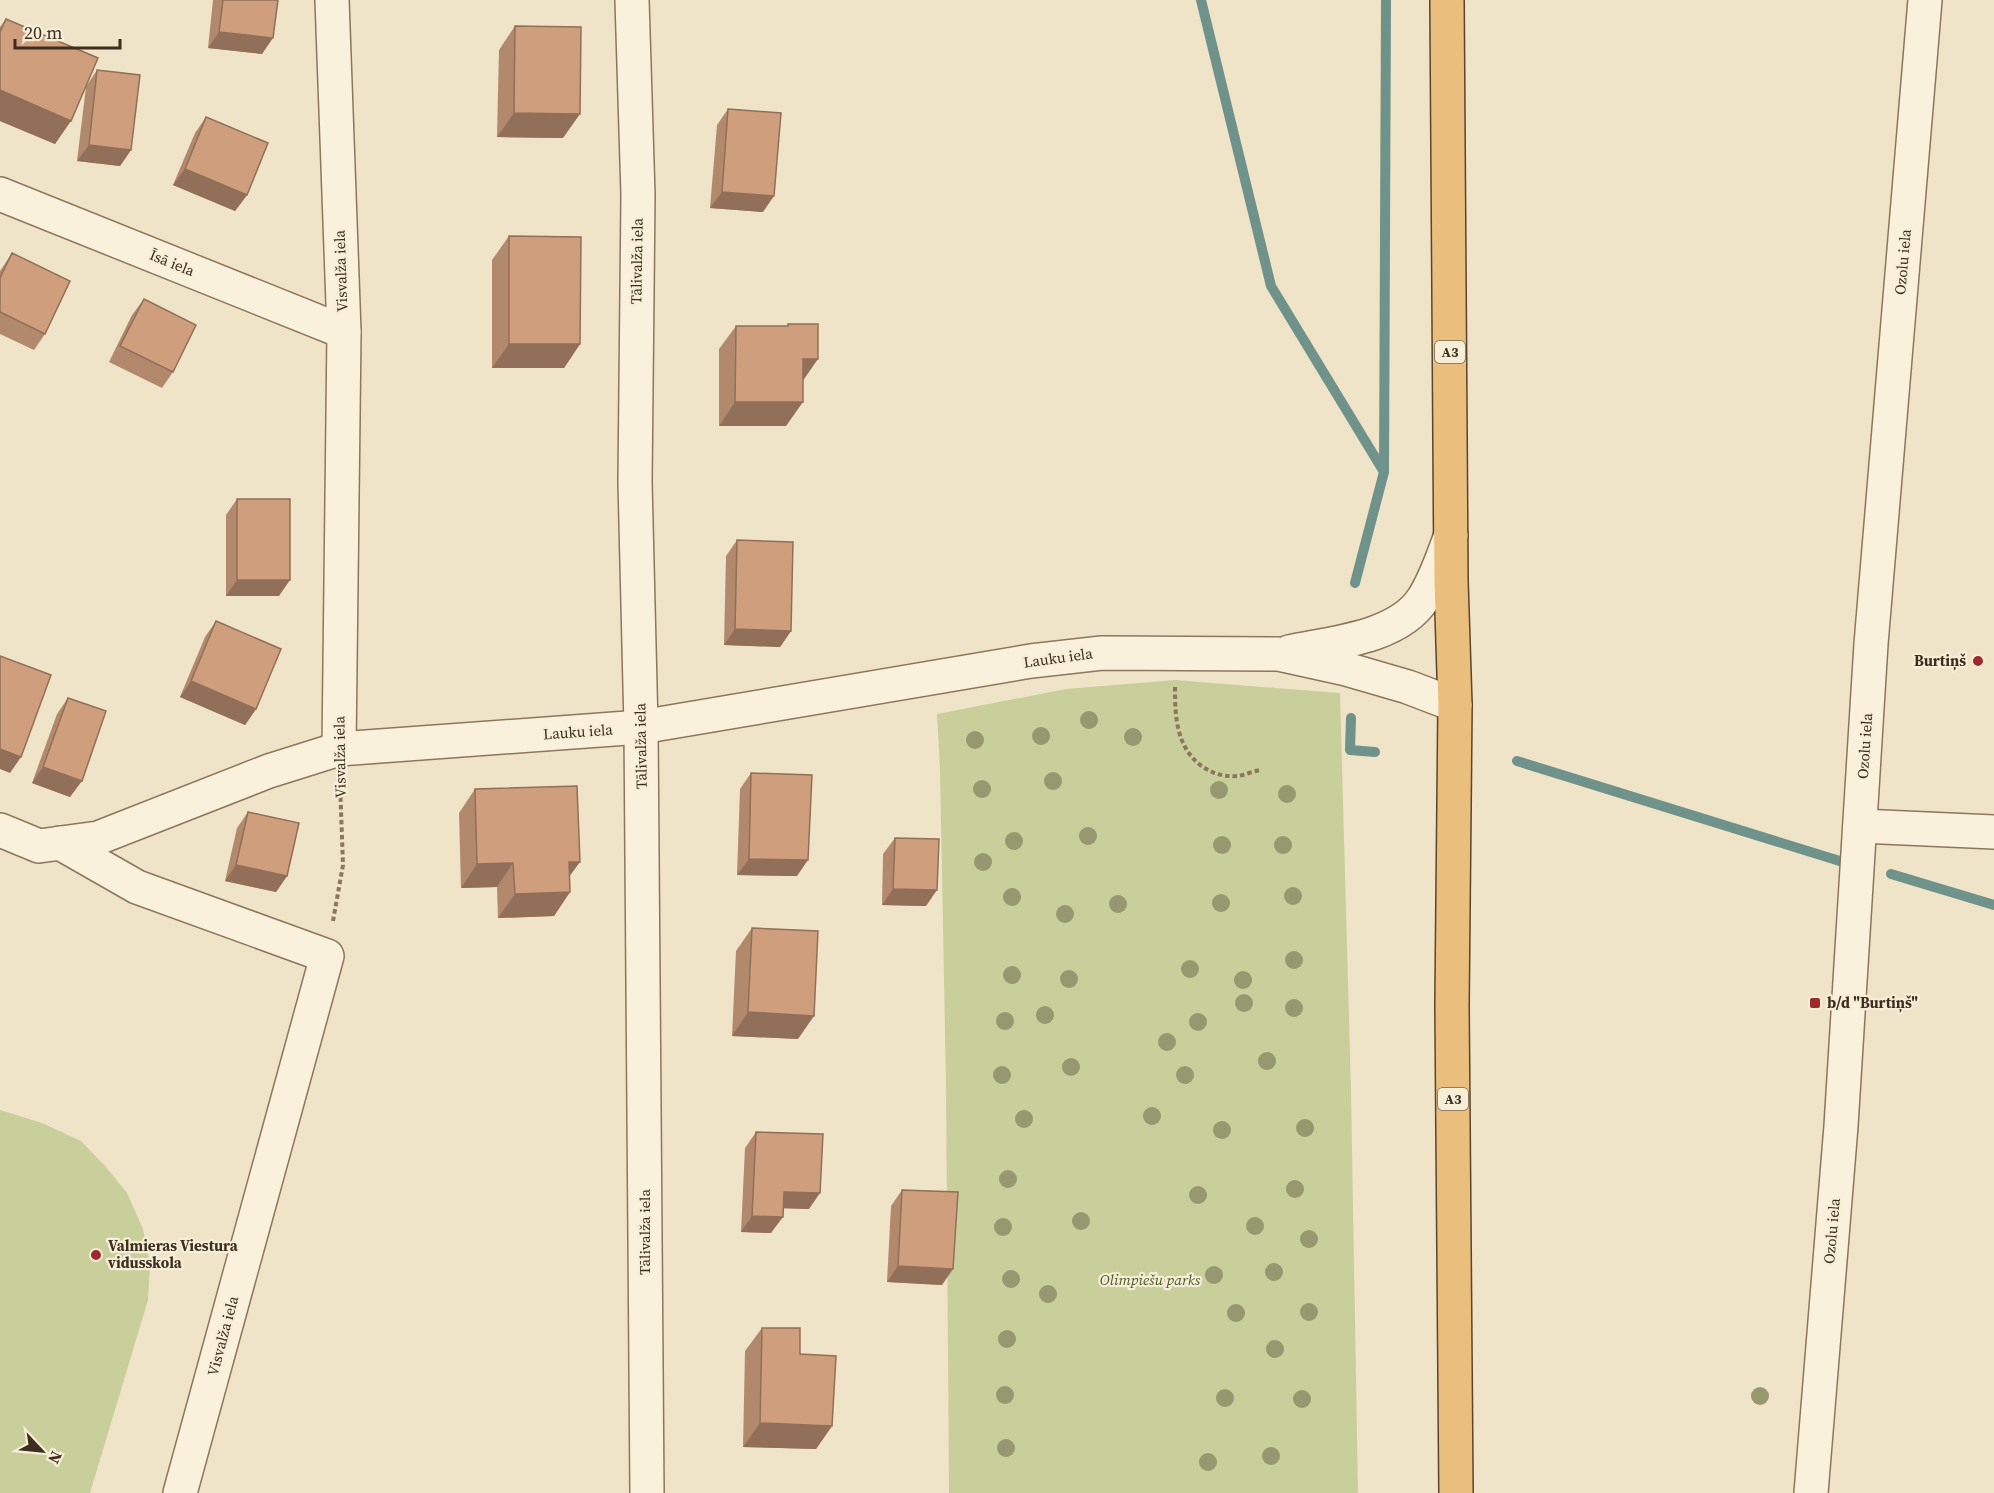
<svg xmlns="http://www.w3.org/2000/svg" width="1994" height="1493" viewBox="0 0 1994 1493" font-family="'Source Serif 4',serif">
	<style>
		.green { fill: #c9cf9b }
		.lines { fill: none; stroke-linecap: round; stroke-linejoin: round }
		.stream { stroke: #6f938a; stroke-width: 10 }
		.minor-casing { stroke: #8d765c; stroke-width: 36 }
		.trunk-casing { stroke: #5b4430; stroke-width: 36 }
		.path { stroke: #8d765c; stroke-width: 4; stroke-dasharray: 4.5 3; stroke-linecap: butt }
		.minor { stroke: #faf1dc; stroke-width: 33 }
		.trunk { stroke: #eabe7c; stroke-width: 33 }
		.tree { fill: #96986f }
		.wall { fill: #b2896c }
		.shaded-wall { fill: #916f58 }
		.building { fill: #cf9f7d; stroke: #916f58; stroke-width: 1.5 }
		.poi-dot { fill: #9e2a2b; stroke: #f7eed8; stroke-width: 2 }
		.labels { text-anchor: middle; stroke-width: 4.5; stroke-linejoin: round; paint-order: stroke }
		.shield { fill: #f7eed8; stroke: #756857; stroke-width: 1.5 }
		.shield-label { font-size: 14px; font-weight: bold; fill: #3d2e20 }
		.street-label { font-size: 15px; fill: #3d2e20; stroke: #f7eed8 }
		.poi-label { font-size: 15px; font-weight: bold; fill: #3d2e20; stroke: #f7eed8; text-anchor: start }
		.park-label { font-size: 15px; font-style: italic; fill: #4d5a26; stroke: #f7eed8 }
	</style>
	<rect width="100%" height="100%" fill="#f0e4c8"/>
	<g class="green">
		<polygon points="1175,680 1340,693 1351,1090 1358,1493 949,1493 946,1085 940,769 937,714 1066,689"/>
		<polygon points="0,1110 42,1123 81,1141 106,1167 127,1193 143,1229 150,1265 148,1300 90,1493 0,1493"/>
	</g>
	<g class="lines">
		<g class="stream">
			<polyline points="1201,0 1271,286 1384,472"/>
			<polyline points="1355,583 1384,472 1386,0"/>
			<polyline points="1351,718 1350,750 1375,752"/>
			<polyline points="1517,761 1843,862"/>
			<polyline points="1891,874 1994,905"/>
		</g>
		<g class="minor-casing">
			<g id="minor">
				<polyline points="332,0 344,332 339,749"/>
				<polyline points="632,0 638,195 635,482 641,727 647,1493"/>
				<polyline points="0,194 344,332"/>
				<path d="M1289 652C1331 643 1398 638 1423 599 1436 579 1443 556 1451 535"/>
				<polyline points="1860,826 1994,832"/>
				<polyline points="0,830 39,846 98,838 269,771 339,749 641,727 1031,661 1102,653 1278,654 1346,669 1408,687 1455,705"/>
				<polyline points="60,843 137,887 327,956 180,1493"/>
				<polyline points="1811,1493 1841,1126 1871,644 1925,0"/>
			</g>
		</g>
		<g class="trunk-casing">
			<polyline id="trunk" points="1447,0 1451,581 1455,705 1452,1005 1456,1493"/>
		</g>
		<g class="path">
			<path d="M1175 687C1175 717 1176 748 1203 767 1214 774 1224 777 1238 776 1245 775 1253 771 1260 770"/>
			<polyline points="333,921 343,865 340,783"/>
		</g>
		<use href="#minor" class="minor"/>
		<use href="#trunk" class="trunk"/>
	</g>
	<g class="tree">
		<circle cx="1089" cy="720" r="9"/>
		<circle cx="1041" cy="736" r="9"/>
		<circle cx="1133" cy="737" r="9"/>
		<circle cx="975" cy="740" r="9"/>
		<circle cx="1053" cy="781" r="9"/>
		<circle cx="982" cy="789" r="9"/>
		<circle cx="1219" cy="790" r="9"/>
		<circle cx="1287" cy="794" r="9"/>
		<circle cx="1088" cy="836" r="9"/>
		<circle cx="1014" cy="841" r="9"/>
		<circle cx="1222" cy="845" r="9"/>
		<circle cx="1283" cy="845" r="9"/>
		<circle cx="983" cy="862" r="9"/>
		<circle cx="1293" cy="896" r="9"/>
		<circle cx="1012" cy="897" r="9"/>
		<circle cx="1221" cy="903" r="9"/>
		<circle cx="1118" cy="904" r="9"/>
		<circle cx="1065" cy="914" r="9"/>
		<circle cx="1294" cy="960" r="9"/>
		<circle cx="1190" cy="969" r="9"/>
		<circle cx="1012" cy="975" r="9"/>
		<circle cx="1069" cy="979" r="9"/>
		<circle cx="1243" cy="980" r="9"/>
		<circle cx="1244" cy="1003" r="9"/>
		<circle cx="1294" cy="1008" r="9"/>
		<circle cx="1045" cy="1015" r="9"/>
		<circle cx="1005" cy="1021" r="9"/>
		<circle cx="1198" cy="1022" r="9"/>
		<circle cx="1167" cy="1042" r="9"/>
		<circle cx="1267" cy="1061" r="9"/>
		<circle cx="1071" cy="1067" r="9"/>
		<circle cx="1002" cy="1075" r="9"/>
		<circle cx="1185" cy="1075" r="9"/>
		<circle cx="1152" cy="1116" r="9"/>
		<circle cx="1024" cy="1119" r="9"/>
		<circle cx="1305" cy="1128" r="9"/>
		<circle cx="1222" cy="1130" r="9"/>
		<circle cx="1008" cy="1179" r="9"/>
		<circle cx="1295" cy="1189" r="9"/>
		<circle cx="1198" cy="1195" r="9"/>
		<circle cx="1081" cy="1221" r="9"/>
		<circle cx="1255" cy="1226" r="9"/>
		<circle cx="1003" cy="1227" r="9"/>
		<circle cx="1309" cy="1239" r="9"/>
		<circle cx="1274" cy="1272" r="9"/>
		<circle cx="1214" cy="1275" r="9"/>
		<circle cx="1011" cy="1279" r="9"/>
		<circle cx="1048" cy="1294" r="9"/>
		<circle cx="1309" cy="1312" r="9"/>
		<circle cx="1236" cy="1313" r="9"/>
		<circle cx="1007" cy="1339" r="9"/>
		<circle cx="1275" cy="1349" r="9"/>
		<circle cx="1005" cy="1395" r="9"/>
		<circle cx="1760" cy="1396" r="9"/>
		<circle cx="1225" cy="1398" r="9"/>
		<circle cx="1302" cy="1399" r="9"/>
		<circle cx="1006" cy="1448" r="9"/>
		<circle cx="1271" cy="1456" r="9"/>
		<circle cx="1208" cy="1462" r="9"/>
	</g>
	<g class="wall">
		<polygon points="213,0 278,0 262,54 208,48"/>
		<polygon points="6,19 87,85 97,70 131,150 120,166 77,161 86,87 55,144 0,121 0,27"/>
		<polygon points="515,26 563,138 497,137 499,50"/>
		<polygon points="728,109 763,212 710,208 717,125"/>
		<polygon points="206,117 247,195 235,211 173,185 195,133"/>
		<polygon points="509,236 580,344 564,368 492,368 492,260"/>
		<polygon points="12,253 45,334 34,350 0,334 0,271"/>
		<polygon points="144,299 173,372 162,388 109,362 132,315"/>
		<polygon points="788,324 803,381 786,426 719,426 719,349 736,326 787,326"/>
		<polygon points="237,499 279,596 226,596 226,515"/>
		<polygon points="737,540 791,631 780,647 724,645 726,556"/>
		<polygon points="216,621 256,709 245,725 180,697 205,637"/>
		<polygon points="68,698 70,797 32,783 57,714"/>
		<polygon points="751,773 797,876 737,875 740,789"/>
		<polygon points="475,789 570,876 570,892 554,916 498,918 497,887 461,888 459,813"/>
		<polygon points="248,812 287,876 276,892 225,881 237,828"/>
		<polygon points="895,838 926,906 882,905 883,854"/>
		<polygon points="752,928 798,1039 732,1036 736,951"/>
		<polygon points="756,1132 809,1209 783,1208 771,1233 741,1232 745,1148"/>
		<polygon points="902,1190 942,1285 887,1282 891,1206"/>
		<polygon points="762,1328 800,1354 832,1426 816,1449 743,1447 745,1351"/>
	</g>
	<g class="shaded-wall">
		<polygon points="219,32 273,38 262,54 208,48"/>
		<polygon points="0,90 71,121 55,144 0,121"/>
		<polygon points="514,113 580,114 563,138 497,137"/>
		<polygon points="89,145 131,150 120,166 77,161"/>
		<polygon points="185,169 247,195 235,211 173,185"/>
		<polygon points="722,192 774,196 763,212 710,208"/>
		<polygon points="509,344 580,344 564,368 492,368"/>
		<polygon points="803,359 818,359 802,382"/>
		<polygon points="735,402 803,402 786,426 719,426"/>
		<polygon points="237,580 290,580 279,596 226,596"/>
		<polygon points="735,629 791,631 780,647 724,645"/>
		<polygon points="191,681 256,709 245,725 180,697"/>
		<polygon points="0,749 21,757 10,773 0,769"/>
		<polygon points="43,767 82,781 70,797 32,783"/>
		<polygon points="749,859 808,860 797,876 737,875"/>
		<polygon points="569,862 580,862 563,885"/>
		<polygon points="513,863 497,887 461,888 477,864"/>
		<polygon points="236,865 287,876 276,892 225,881"/>
		<polygon points="893,889 937,890 926,906 882,905"/>
		<polygon points="570,892 554,916 498,918 515,894"/>
		<polygon points="748,1012 814,1016 798,1039 732,1036"/>
		<polygon points="784,1192 820,1193 809,1209 773,1208"/>
		<polygon points="752,1216 783,1217 771,1233 741,1232"/>
		<polygon points="898,1266 953,1269 942,1285 887,1282"/>
		<polygon points="760,1423 832,1426 816,1449 743,1447"/>
	</g>
	<g class="building">
		<polygon points="223,0 278,0 273,38 219,32"/>
		<polygon points="6,19 98,58 71,121 0,90 0,32"/>
		<polygon points="515,26 581,27 580,114 514,113"/>
		<polygon points="97,70 140,75 131,150 89,145"/>
		<polygon points="728,109 781,113 774,196 722,192"/>
		<polygon points="206,117 268,143 247,195 185,169"/>
		<polygon points="509,236 581,237 580,344 509,344"/>
		<polygon points="12,253 70,281 45,334 0,312 0,278"/>
		<polygon points="144,299 196,325 173,372 120,346"/>
		<polygon points="788,324 818,324 818,359 803,359 803,402 735,402 736,326 788,326"/>
		<rect x="237" y="499" width="53" height="81"/>
		<polygon points="737,540 793,542 791,631 735,629"/>
		<polygon points="216,621 281,649 256,709 191,681"/>
		<polygon points="0,656 51,675 21,757 0,749"/>
		<polygon points="68,698 106,711 82,781 43,767"/>
		<polygon points="751,773 812,775 808,860 749,859"/>
		<polygon points="577,786 580,862 569,862 570,892 515,894 513,863 477,864 475,789"/>
		<polygon points="248,812 299,823 287,876 236,865"/>
		<polygon points="895,838 939,839 937,890 893,889"/>
		<polygon points="752,928 818,931 814,1016 748,1012"/>
		<polygon points="756,1132 823,1134 820,1193 784,1192 783,1217 752,1216"/>
		<polygon points="902,1190 958,1192 953,1269 898,1266"/>
		<polygon points="762,1328 800,1328 800,1354 836,1356 832,1426 760,1423"/>
	</g>
	<g class="poi-dot">
		<circle cx="1978" cy="661" r="6"/>
		<rect x="1809" y="997" width="12" height="12" rx="3"/>
		<circle cx="96" cy="1255" r="6"/>
	</g>
	<g class="labels">
		<g class="shield">
			<rect x="1435" y="341" width="30" height="22" rx="4.5"/>
			<rect x="1438" y="1088" width="30" height="22" rx="4.5"/>
		</g>
		<g class="shield-label">
			<text x="1450" y="357">A3</text>
			<text x="1453" y="1104">A3</text>
		</g>
		<g class="street-label">
			<text transform="translate(637 261) rotate(-89)" y="5">Tālivalža iela</text>
			<text transform="translate(1903 262) rotate(-85)" y="5">Ozolu iela</text>
			<text transform="translate(172 263) rotate(22)" y="5">Īsā iela</text>
			<text transform="translate(341 271) rotate(-92)" y="5">Visvalža iela</text>
			<text transform="translate(1058 658) rotate(-8)" y="5">Lauku iela</text>
			<text transform="translate(578 732) rotate(-4)" y="5">Lauku iela</text>
			<text transform="translate(641 746) rotate(-91)" y="5">Tālivalža iela</text>
			<text transform="translate(1865 746) rotate(-86)" y="5">Ozolu iela</text>
			<text transform="translate(340 757) rotate(-91)" y="5">Visvalža iela</text>
			<text transform="translate(1832 1231) rotate(-85)" y="5">Ozolu iela</text>
			<text transform="translate(645 1232) rotate(-90)" y="5">Tālivalža iela</text>
			<text transform="translate(223 1336) rotate(-75)" y="5">Visvalža iela</text>
		</g>
		<g class="poi-label">
			<text x="1966" y="666" text-anchor="end">Burtiņš</text>
			<text x="1827" y="1008">b/d "Burtiņš"</text>
			<text x="108" y="1251">Valmieras Viestura<tspan x="108" dy="17">vidusskola</tspan></text>
		</g>
		<g class="park-label">
			<text x="1150" y="1285">Olimpiešu parks</text>
		</g>
	</g>
	<g transform="translate(42 1451) rotate(116)" stroke="#f7eed8" stroke-width="4.5" paint-order="stroke">
	<path d="M0-4.5L10 22L0 15L-10 22Z" fill="#3d2e20"/>
	<text y="-9" font-size="16" font-weight="bold" text-anchor="middle" fill="#3d2e20">N</text>
	</g>
	<path d="M15 39v9h105v-9" fill="none" stroke="#3d2e20" stroke-width="3"/>
	<text x="24" y="39" font-size="18" fill="#3d2e20" stroke="#f7eed8" stroke-width="4.5" paint-order="stroke">20 m</text>
</svg>
